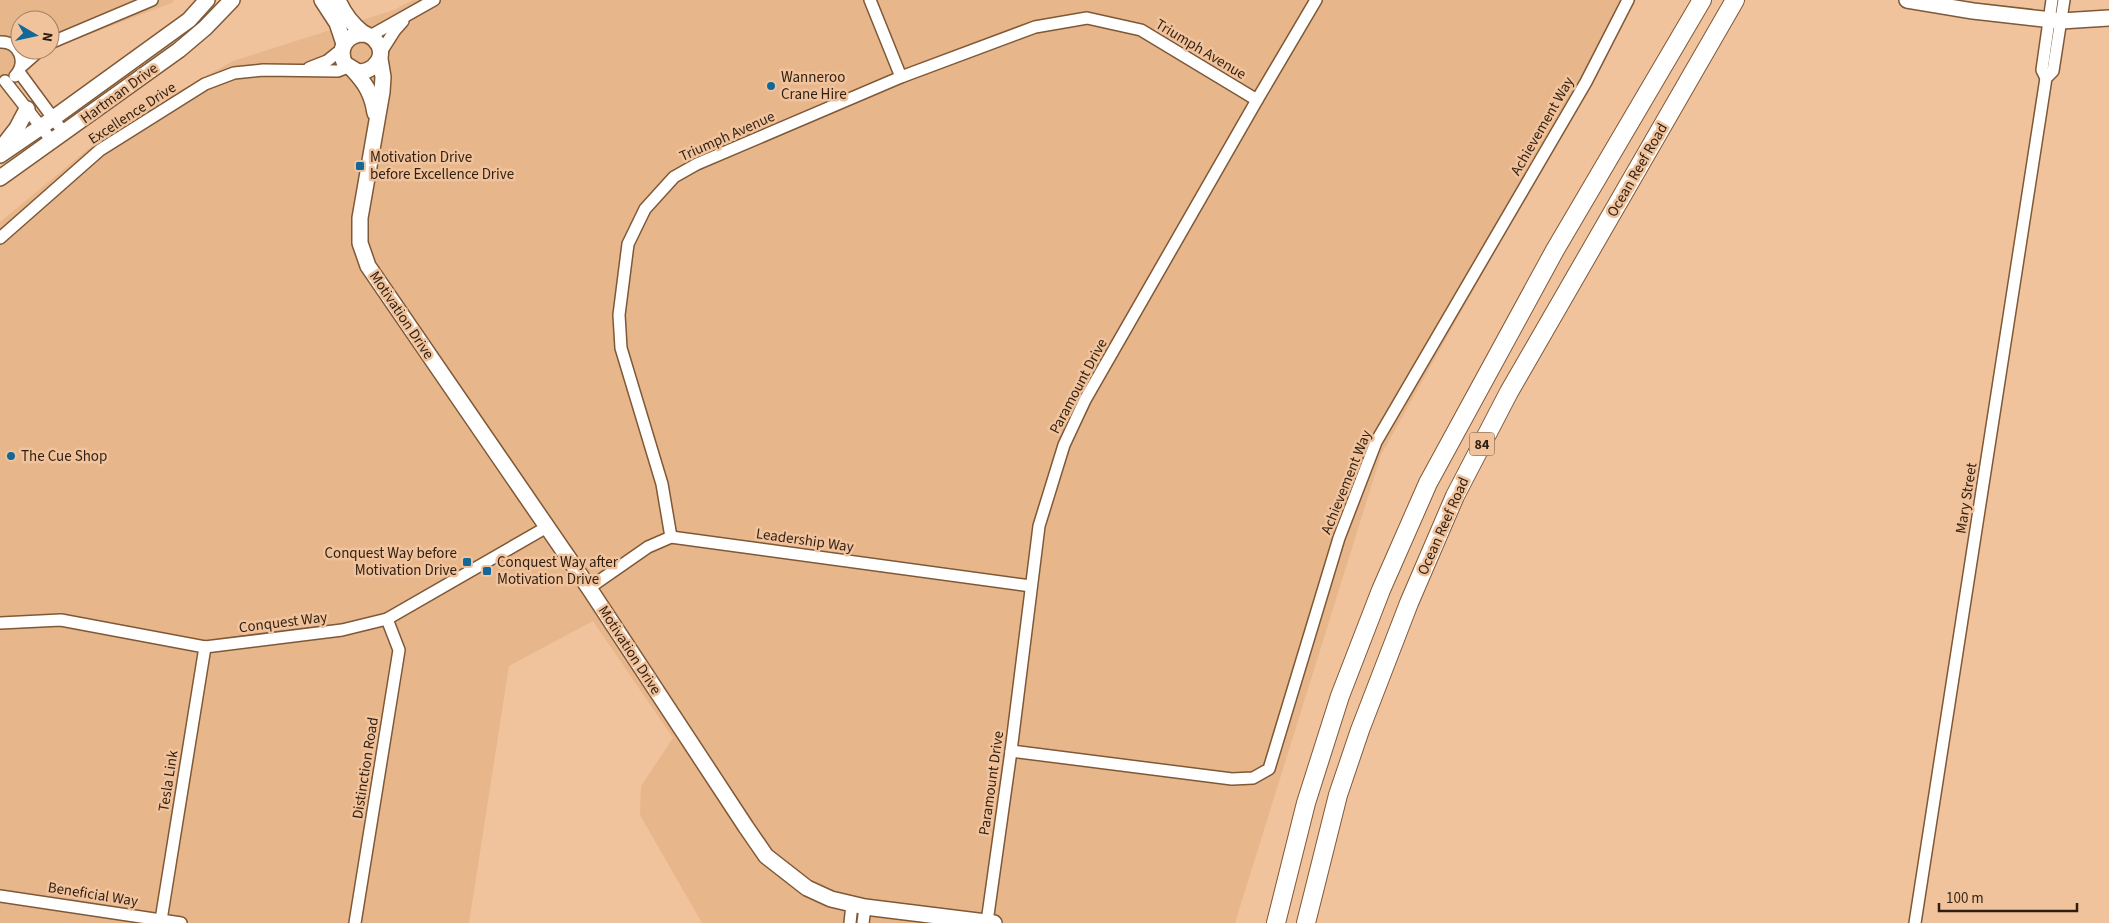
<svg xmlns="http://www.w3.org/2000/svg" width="2109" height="923" viewBox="0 0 2109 923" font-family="'Source Sans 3',sans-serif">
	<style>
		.built { fill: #e8b68b }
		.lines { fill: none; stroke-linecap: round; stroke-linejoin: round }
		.street-casing { stroke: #7f5836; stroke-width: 14 }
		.secondary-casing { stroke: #7f5836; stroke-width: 18 }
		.primary-casing { stroke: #7f5836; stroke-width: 20 }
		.street { stroke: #fff; stroke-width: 11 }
		.secondary { stroke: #fff; stroke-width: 15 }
		.primary { stroke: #fff; stroke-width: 18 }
		.poi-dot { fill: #146899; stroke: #f0c39d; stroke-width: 2 }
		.labels { text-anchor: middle; stroke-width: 5; stroke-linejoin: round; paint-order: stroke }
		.shield { fill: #f0c39d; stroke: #6a503a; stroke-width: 1 }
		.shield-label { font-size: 14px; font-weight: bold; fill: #301f10 }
		.street-label { font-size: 15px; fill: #301f10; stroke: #f0c39d }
		.poi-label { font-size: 15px; fill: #301f10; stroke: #f0c39d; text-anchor: start }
	</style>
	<rect width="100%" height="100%" fill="#f0c39d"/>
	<g class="built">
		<polygon points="0,0 174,0 172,3 50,49 50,20 20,20 20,50 49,50 40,53 0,80"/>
		<polygon points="413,0 1636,0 1381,455 1235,923 702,923 640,815 641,786 673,738 593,621 509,666 469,923 0,923 0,222 115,127 233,61 394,10"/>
	</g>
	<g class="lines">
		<g class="street-casing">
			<g id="street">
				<polyline points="870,0 901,77"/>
				<polyline points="370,36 434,0"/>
				<path d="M0 42C19 41 28 62 15 76"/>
				<polyline points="50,43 152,0"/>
				<polyline points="381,52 395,30 403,21"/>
				<polyline points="22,66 40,50"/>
				<polyline points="309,68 327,61 342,49"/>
				<polyline points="19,72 64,133"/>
				<polyline points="2046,78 2042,70 2052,0"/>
				<polyline points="5,81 52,141"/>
				<polyline points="0,238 100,150 205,84 234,73 263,70 338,71 348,67"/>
				<polyline points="671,537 662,484 621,348 619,315 628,244 645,209 674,177 697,164 901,77 1035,27 1087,18 1141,30 1257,100"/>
				<polyline points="589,588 648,547 671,537 1031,586"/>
				<polyline points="0,623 61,620 205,647 342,630 387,619 547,527"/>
				<polyline points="1011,751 1232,779 1253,778 1269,769 1339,538 1376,442 1586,82 1628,0"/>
				<polyline points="0,896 181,923"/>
				<polyline points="161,920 205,647"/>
				<polyline points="987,922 1011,751 1039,526 1064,445 1085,400 1257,100 1316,0"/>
				<polyline points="355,923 399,650 387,619"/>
				<polyline points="850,923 852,904"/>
				<polyline points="863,923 865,907"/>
				<polyline points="1915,923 2046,78 2053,71 2064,0"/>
			</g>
		</g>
		<g class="secondary-casing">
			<g id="secondary">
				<polyline points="322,0 337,23 344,44"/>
				<path d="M338 0C343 12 352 24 362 32 366 35 372 36 375 40 389 55 374 72 358 72L345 64C337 48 347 34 364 34"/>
				<polyline points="1907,0 1973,11 2061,21 2109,18"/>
				<polyline points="380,59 383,77 382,92 360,218 360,243 368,266 589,588 746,827 766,856 807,888 831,899 865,907 994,923"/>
				<path d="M353 70C366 84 372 94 375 113"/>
				<polyline points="0,150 17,128 27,109"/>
				<polyline points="0,155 41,127 189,20 207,0"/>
				<polyline points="0,178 179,50 205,28 232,0"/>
			</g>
		</g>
		<g class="primary-casing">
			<g id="primary">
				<polyline points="1276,923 1306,803 1340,696 1381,590 1428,483 1555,250 1702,0"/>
				<polyline points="1306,923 1338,795 1360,730 1409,603 1455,496 1509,392 1735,0"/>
			</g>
		</g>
		<use href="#street" class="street"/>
		<use href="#secondary" class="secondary"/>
		<use href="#primary" class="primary"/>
	</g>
	<g class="poi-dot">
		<circle cx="771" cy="86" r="5"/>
		<rect x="355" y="161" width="10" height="10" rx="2.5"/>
		<circle cx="11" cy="456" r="5"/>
		<rect x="462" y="557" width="10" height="10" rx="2.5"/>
		<rect x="482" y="566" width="10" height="10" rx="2.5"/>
	</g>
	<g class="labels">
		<rect class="shield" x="1469.5" y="432.5" width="25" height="23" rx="4"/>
		<g class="shield-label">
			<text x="1482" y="449">84</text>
		</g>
		<g class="street-label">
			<text transform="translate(1201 49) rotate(31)" y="5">Triumph Avenue</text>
			<text transform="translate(119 93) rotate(-36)" y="5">Hartman Drive</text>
			<text transform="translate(132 113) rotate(-33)" y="5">Excellence Drive</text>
			<text transform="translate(1542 126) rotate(-60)" y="5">Achievement Way</text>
			<text transform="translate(727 136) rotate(-24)" y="5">Triumph Avenue</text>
			<text transform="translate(1637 170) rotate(-60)" y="5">Ocean Reef Road</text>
			<text transform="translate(402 315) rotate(56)" y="5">Motivation Drive</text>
			<text transform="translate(1078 386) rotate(-62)" y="5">Paramount Drive</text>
			<text transform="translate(1346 482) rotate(-68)" y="5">Achievement Way</text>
			<text transform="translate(1966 498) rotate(-81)" y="5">Mary Street</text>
			<text transform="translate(1443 526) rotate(-66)" y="5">Ocean Reef Road</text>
			<text transform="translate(805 540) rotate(8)" y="5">Leadership Way</text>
			<text transform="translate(283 622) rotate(-7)" y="5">Conquest Way</text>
			<text transform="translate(630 650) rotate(57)" y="5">Motivation Drive</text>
			<text transform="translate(365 768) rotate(-81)" y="5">Distinction Road</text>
			<text transform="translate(168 781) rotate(-81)" y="5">Tesla Link</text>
			<text transform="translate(991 783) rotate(-82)" y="5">Paramount Drive</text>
			<text transform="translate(93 894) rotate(9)" y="5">Beneficial Way</text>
		</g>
		<g class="poi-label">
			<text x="781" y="82">Wanneroo<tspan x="781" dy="17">Crane Hire</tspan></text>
			<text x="370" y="162">Motivation Drive<tspan x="370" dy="17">before Excellence Drive</tspan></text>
			<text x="21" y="461">The Cue Shop</text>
			<text x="457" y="558" text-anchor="end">Conquest Way before<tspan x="457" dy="17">Motivation Drive</tspan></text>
			<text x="497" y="567">Conquest Way after<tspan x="497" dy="17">Motivation Drive</tspan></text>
		</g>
	</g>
	<g transform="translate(35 35) rotate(99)"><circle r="24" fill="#f0c39d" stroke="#a38165"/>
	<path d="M0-4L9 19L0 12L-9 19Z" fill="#146899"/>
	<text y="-8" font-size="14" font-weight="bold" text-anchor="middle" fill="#301f10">N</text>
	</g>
	<path d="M1939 903v8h138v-8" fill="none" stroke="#301f10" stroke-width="2.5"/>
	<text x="1946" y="903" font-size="15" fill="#301f10" stroke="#f0c39d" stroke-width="4" paint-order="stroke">100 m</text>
</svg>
